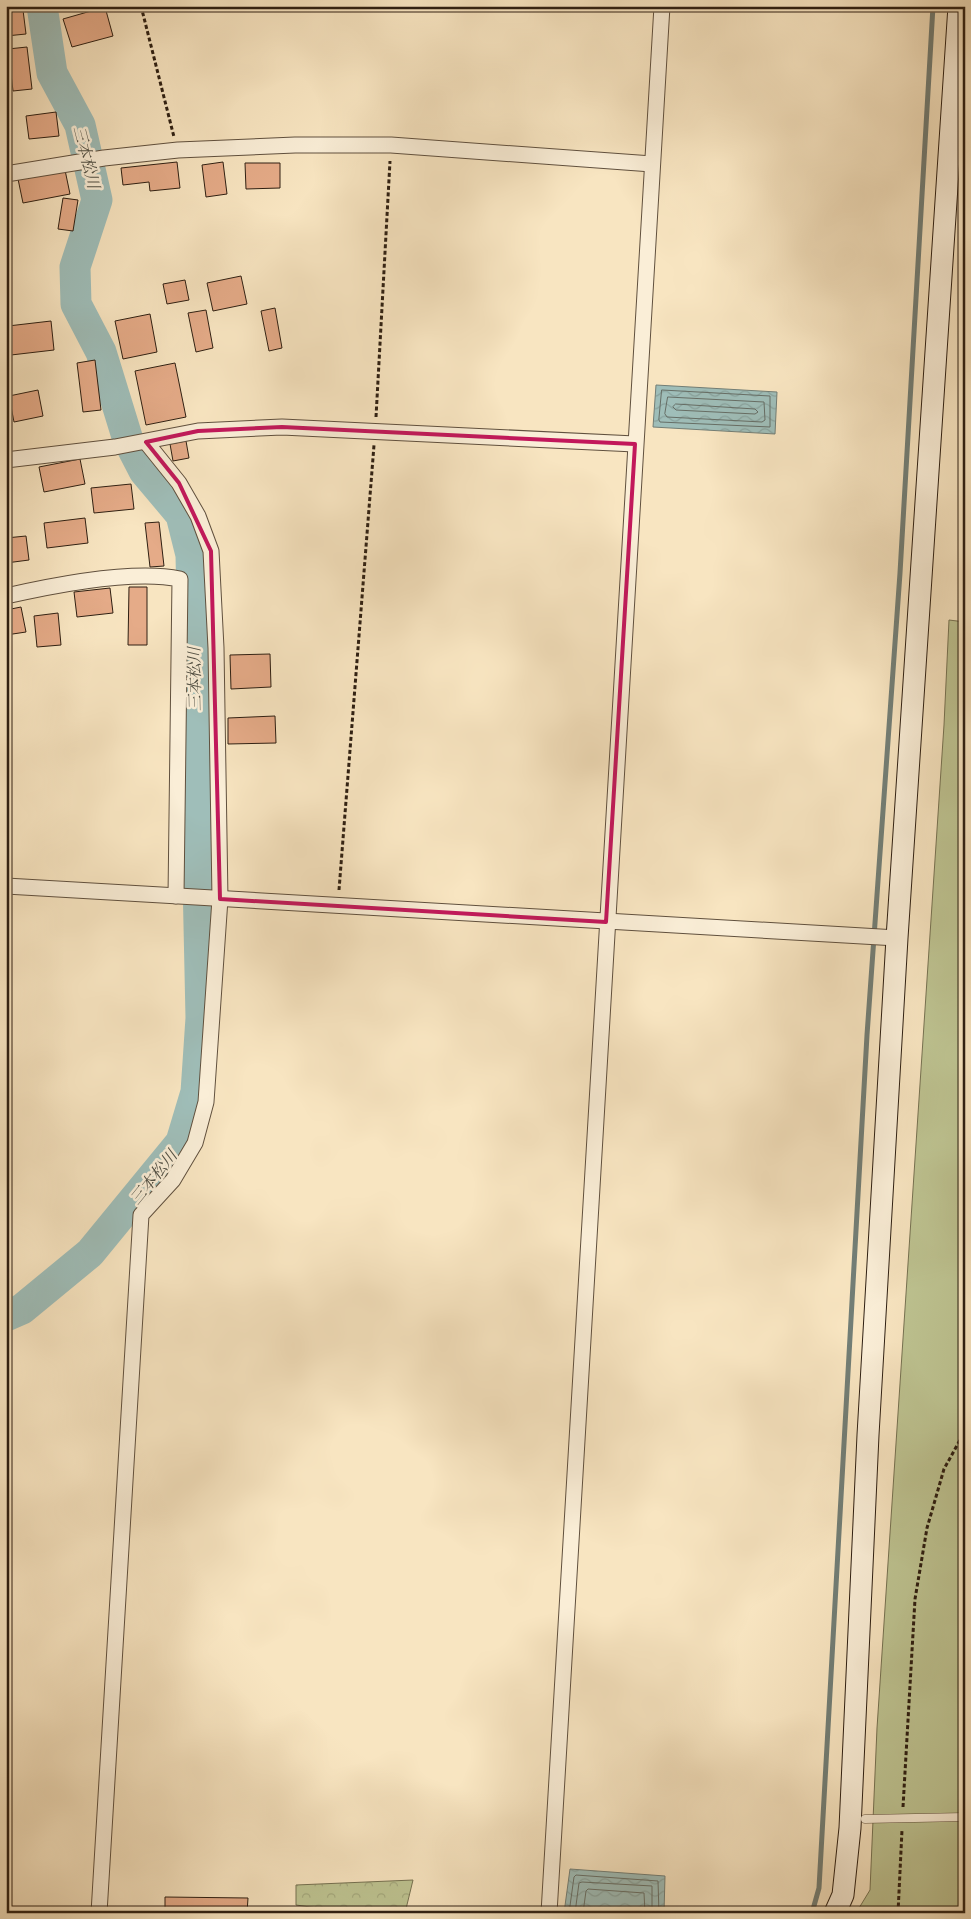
<svg xmlns="http://www.w3.org/2000/svg" width="971" height="1919" viewBox="0 0 971 1919" font-family="'IM FELL English','Noto Serif JP',serif">
	<style>
		.forest { fill: url(#forest-crowns); stroke: #767252 }
		.green { fill: #bec492; stroke: #767252 }
		.water { fill: url(#water-waves); stroke: #727e76 }
		.lines { fill: none; stroke-linecap: round; stroke-linejoin: round }
		.shore { stroke: #666e66; stroke-width: 1 }
		.stream { stroke: #727e76; stroke-width: 5 }
		.river { stroke: #9fbeb9; stroke-width: 31 }
		.building { fill: #e5ab88; stroke: #2e1f12 }
		.lane-casing { stroke: #60503e; stroke-width: 9 }
		.street-casing { stroke: #60503e; stroke-width: 17 }
		.secondary-casing { stroke: #2e1f12; stroke-width: 23 }
		.path { stroke: #2e1f12; stroke-width: 3; stroke-dasharray: 4 2.5; stroke-linecap: butt }
		.lane { stroke: #faeed7; stroke-width: 8 }
		.street { stroke: #faeed7; stroke-width: 15 }
		.secondary { stroke: #faeed7; stroke-width: 21 }
		.marked { fill: none; stroke: #c2185b; stroke-width: 4; stroke-linejoin: round }
		.labels { text-anchor: middle; stroke-width: 5; stroke-linejoin: round; paint-order: stroke }
		.water-label { font-size: 16px; font-style: italic; fill: #504f44; stroke: #faeed7 }
	</style>
	<defs>
		<pattern id="forest-crowns" width="20" height="18" patternUnits="userSpaceOnUse" patternTransform="scale(1.25)"><rect width="20" height="18" fill="#bec492"/><path d="M2 6a3 3 0 1 1 6 0M12 15a3 3 0 1 1 6 0" fill="none" stroke="#a4a87d"/></pattern>
		<pattern id="water-waves" width="16" height="10" patternUnits="userSpaceOnUse" patternTransform="scale(1.25)"><rect width="16" height="10" fill="#9fbeb9"/><path d="M0 5q4-4 8 0t8 0" fill="none" stroke="#89a39e"/></pattern>
	</defs>
	<rect width="100%" height="100%" fill="#f8e5c1"/>
	<filter id="stains"><feTurbulence type="fractalNoise" baseFrequency=".004" numOctaves="4"/><feColorMatrix values="0 0 0 0 .2 0 0 0 0 .09 0 0 0 0 .02 0 0 0 .5 -.17"/></filter>
	<radialGradient id="worn" r=".72"><stop offset=".6" stop-color="#630" stop-opacity="0"/><stop offset="1" stop-color="#630" stop-opacity=".3"/></radialGradient>
	<polygon class="forest" points="413,1880 405,1913 353,1913 296,1905 296,1885"/>
	<polygon class="green" points="949,620 965,622 965,1913 856,1913 870,1890 877,1728 944,725"/>
	<g class="water">
		<polygon points="656,385 777,392 775,434 653,427"/>
		<polygon points="570,1869 665,1876 664,1913 564,1913"/>
	</g>
	<g class="lines">
		<g class="shore">
			<polygon points="662,390 770,396 770,427 660,422 659,420"/>
			<polygon points="668,397 764,402 765,420 762,422 667,417 665,414"/>
			<polygon points="676,404 755,409 758,412 755,414 676,410 673,407"/>
			<polyline points="569,1913 574,1877 576,1875 658,1881 659,1913"/>
			<polyline points="575,1913 579,1883 582,1882 652,1886 652,1913"/>
			<polyline points="583,1913 586,1891 588,1889 644,1893 645,1913"/>
		</g>
		<polyline class="stream" points="812,1913 819,1888 867,1035 900,573 933,6"/>
		<polyline class="river" points="6,1316 22,1309 90,1253 181,1142 196,1092 201,1018 191,555 181,515 144,471 128,440 101,352 76,304 75,267 97,200 80,125 52,73 42,6"/>
	</g>
	<g class="building">
		<polygon points="105,7 113,36 72,47 63,19"/>
		<polygon points="23,10 26,34 6,36 6,12"/>
		<polygon points="27,47 32,89 13,91 8,49"/>
		<polygon points="56,112 59,136 29,139 26,116"/>
		<polygon points="177,162 180,188 150,191 149,182 123,185 121,168"/>
		<polygon points="223,162 227,194 206,197 202,165"/>
		<polygon points="245,163 280,163 280,188 246,189"/>
		<polygon points="65,170 70,194 23,203 18,179"/>
		<polygon points="63,198 78,200 73,231 58,229"/>
		<polygon points="241,276 247,304 213,311 207,283"/>
		<polygon points="185,280 189,300 167,304 163,284"/>
		<polygon points="275,308 282,348 269,351 261,311"/>
		<polygon points="206,310 213,348 196,352 188,313"/>
		<polygon points="150,314 157,352 123,359 115,321"/>
		<polygon points="51,321 54,350 11,355 8,326"/>
		<polygon points="95,360 101,410 83,412 77,363"/>
		<polygon points="175,363 186,417 146,425 135,371"/>
		<polygon points="38,390 43,416 14,422 9,396"/>
		<polygon points="186,441 189,458 173,461 170,444"/>
		<polygon points="80,459 85,484 44,492 39,467"/>
		<polygon points="131,484 134,509 94,513 91,488"/>
		<polygon points="85,518 88,543 47,548 44,523"/>
		<polygon points="159,522 164,566 150,567 145,523"/>
		<polygon points="26,536 29,560 6,563 6,538"/>
		<polygon points="129,587 147,587 147,645 128,645"/>
		<polygon points="110,588 113,613 77,617 74,592"/>
		<polygon points="21,607 26,632 6,635 6,610"/>
		<polygon points="58,613 61,645 37,647 34,616"/>
		<polygon points="270,654 271,687 231,689 230,655"/>
		<polygon points="275,716 276,743 228,744 228,718"/>
		<polygon points="165,1897 248,1898 247,1913 165,1913"/>
	</g>
	<g class="lines">
		<g class="lane-casing">
			<polyline id="lane" points="865,1819 965,1817"/>
		</g>
		<g class="street-casing">
			<g id="street">
				<polyline points="6,174 104,158 178,150 295,145 391,145 652,164"/>
				<polyline points="6,460 115,447 198,431 282,427 635,444"/>
				<path d="M6 596C54 585 132 569 180 579L176 896"/>
				<polyline points="6,886 897,938"/>
				<polyline points="99,1913 141,1215 173,1180 195,1143 206,1102 220,899 216,648 211,551 198,516 179,483 146,442"/>
				<polyline points="549,1913 662,6"/>
			</g>
		</g>
		<g class="secondary-casing">
			<polyline id="secondary" points="835,1913 843,1895 850,1828 868,1435 897,938 959,6"/>
		</g>
		<g class="path">
			<polyline points="141,6 174,137"/>
			<polyline points="376,417 390,161"/>
			<polyline points="339,890 374,445"/>
			<polyline points="903,1807 915,1599 927,1528 944,1469 965,1431"/>
			<polyline points="898,1913 902,1830"/>
		</g>
		<use href="#lane" class="lane"/>
		<use href="#street" class="street"/>
		<use href="#secondary" class="secondary"/>
	</g>
	<path class="marked" d="M282 427 635 444 606 922 220 899 211 551 179 483 146 442 198 431Z"/>
	<g class="labels">
		<g class="water-label">
			<text transform="translate(87 157) rotate(76)" y="6">三本松川</text>
			<text transform="translate(194 679) rotate(-91)" y="6">三本松川</text>
			<text transform="translate(153 1177) rotate(-51)" y="6">三本松川</text>
		</g>
	</g>
	<rect width="971" height="1919" fill="none" stroke="#f8e5c1" stroke-width="25"/>
	<rect x="8" y="8" width="956" height="1904" fill="none" stroke="#2e1f12" stroke-width="2.5"/>
	<rect x="12" y="12" width="946" height="1894" fill="none" stroke="#2e1f12"/>
	<rect width="100%" height="100%" filter="url(#stains)"/>
	<rect width="100%" height="100%" fill="url(#worn)"/>
</svg>
